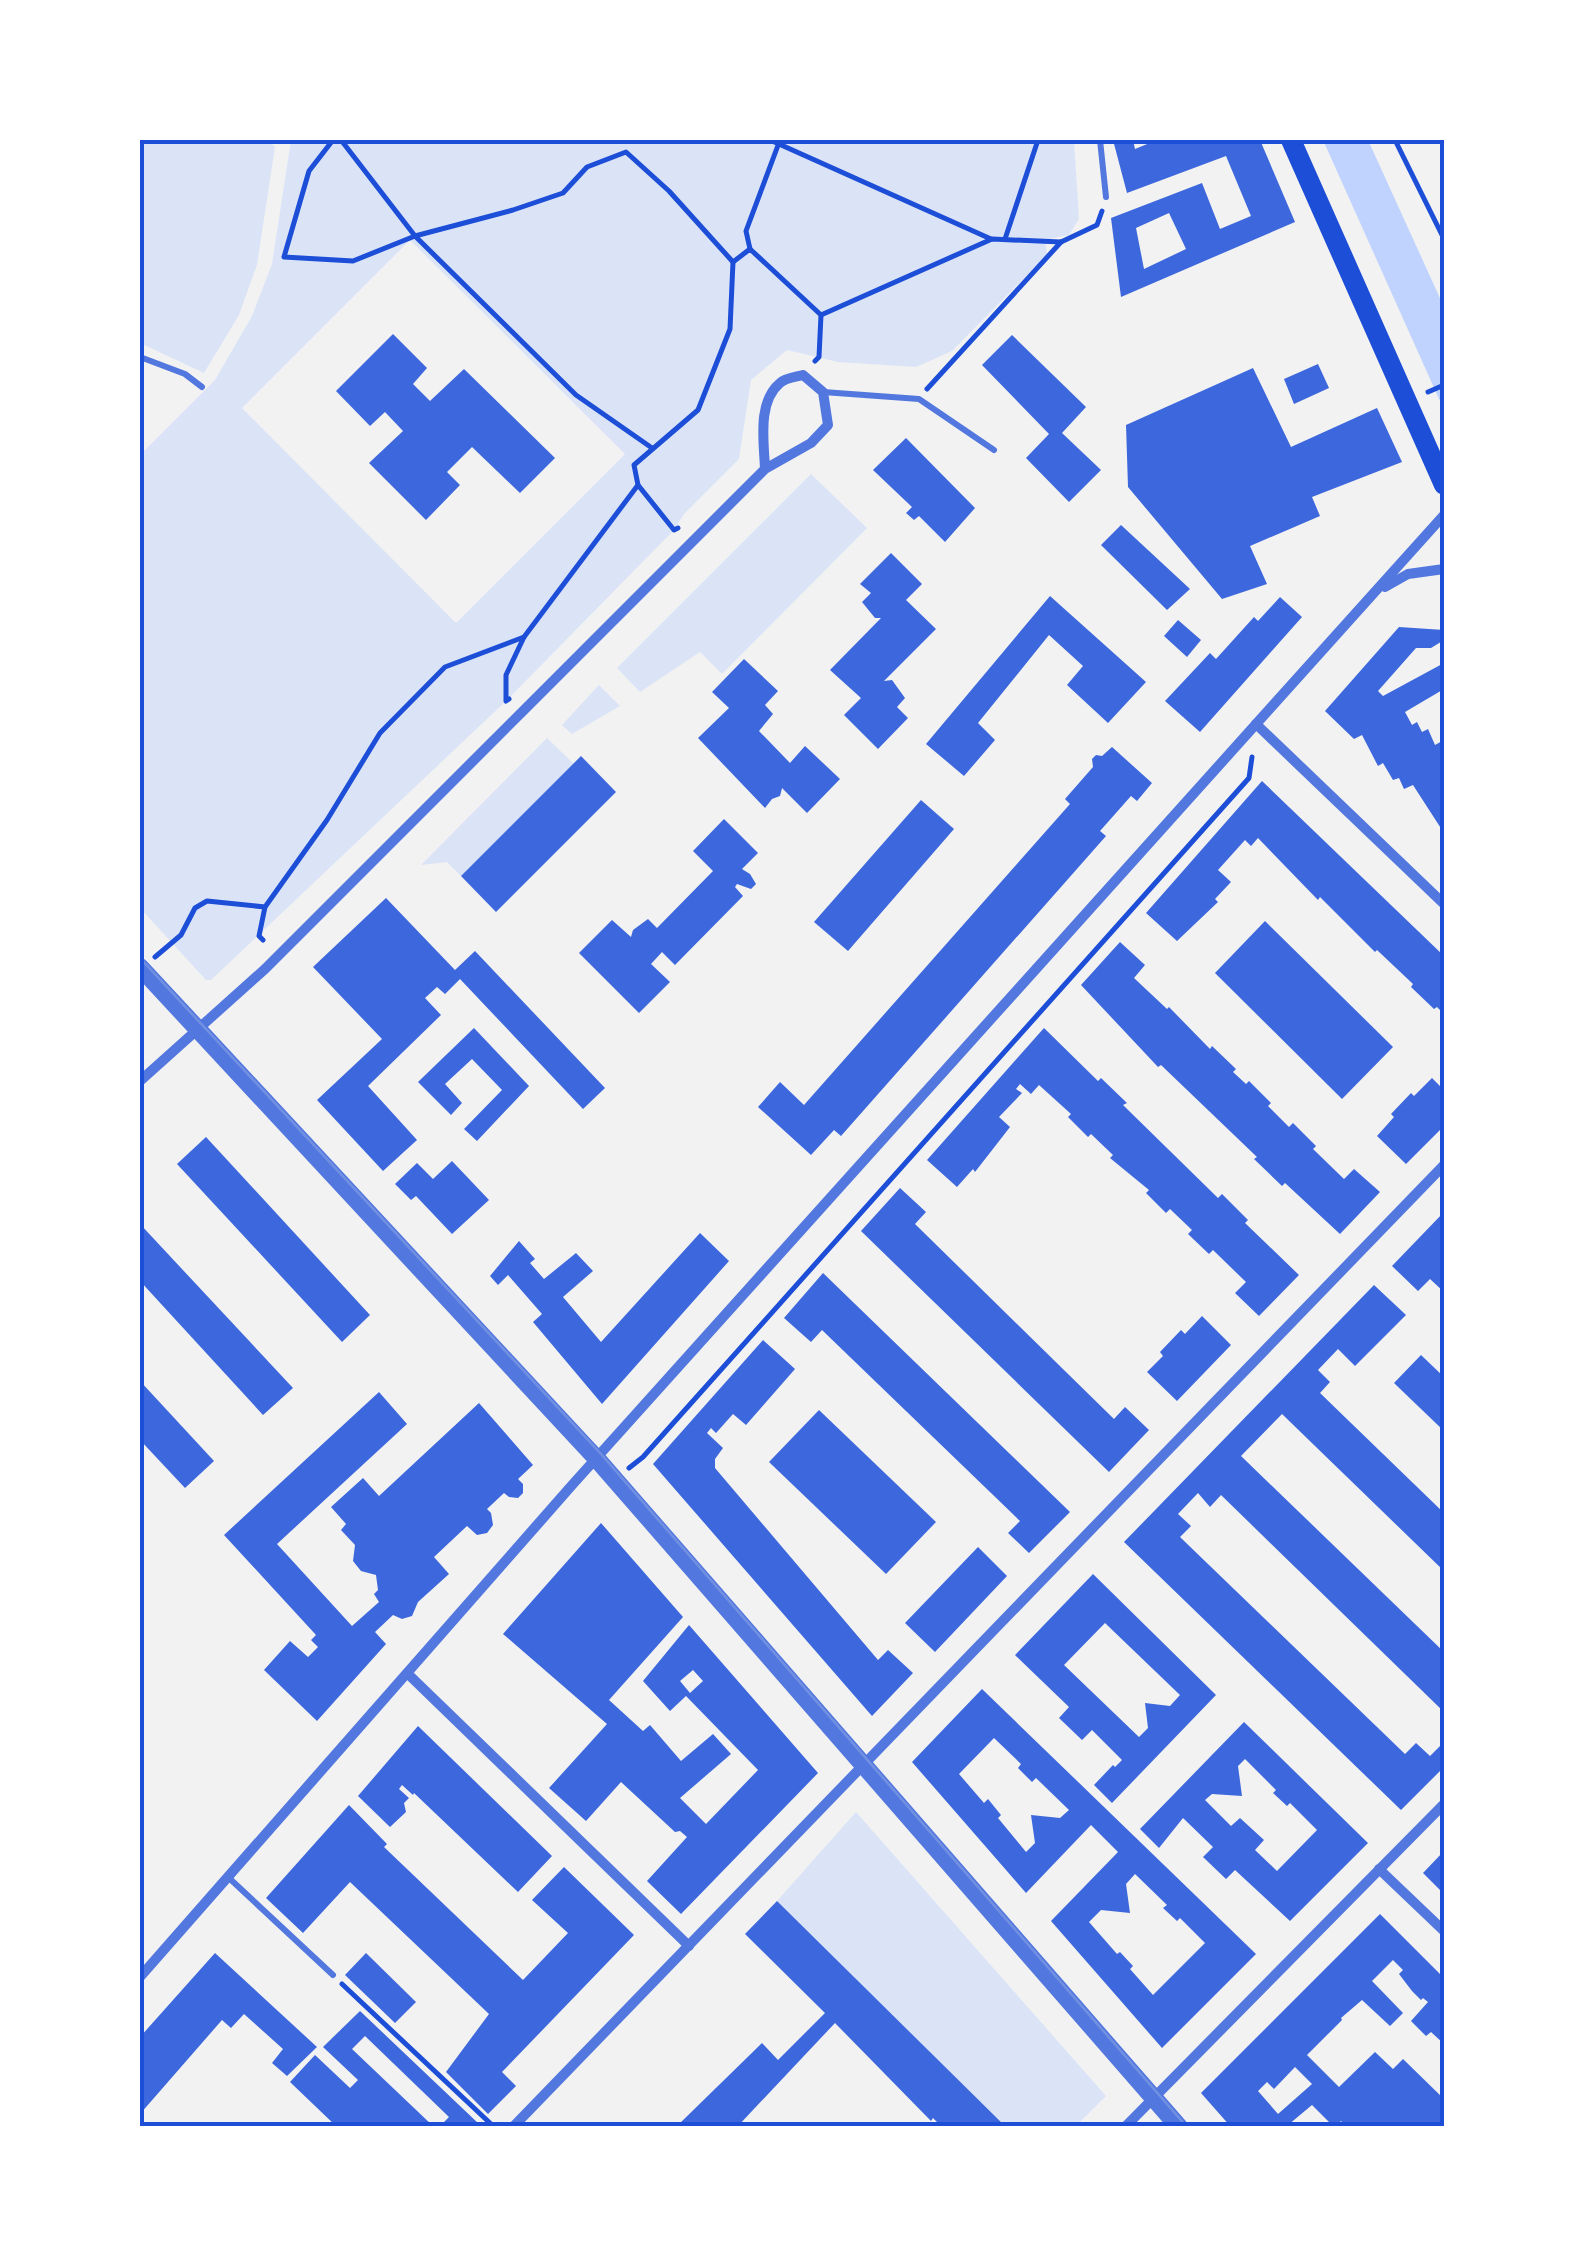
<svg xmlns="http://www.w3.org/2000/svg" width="1584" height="2267" viewBox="0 0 1584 2267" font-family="Helvetica,sans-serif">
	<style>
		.green { fill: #dbe4f7; fill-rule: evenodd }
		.water { fill: #bfd3fe }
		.building { fill: #3d67dc; fill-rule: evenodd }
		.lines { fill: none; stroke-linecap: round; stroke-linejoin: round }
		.path { stroke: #1d4ed8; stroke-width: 5 }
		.service { stroke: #5277de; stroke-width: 6 }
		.minor { stroke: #5277de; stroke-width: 10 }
		.tertiary { stroke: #5277de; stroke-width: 18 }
		.primary { stroke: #1d4ed8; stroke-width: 20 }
		.tram { stroke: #7290e2; stroke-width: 2.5 }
		.neatline { fill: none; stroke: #1d4ed8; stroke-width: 4 }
	</style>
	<rect width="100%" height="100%" fill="#f2f2f2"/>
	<g class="green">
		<polygon points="140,140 268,140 275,147 257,265 239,315 204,373 140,343"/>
		<path d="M291 140H1074L1079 219 1069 235 1045 240 1047 255 952 351 916 367 838 362 787 350 751 380 739 459 684 514 674 530 506 701 211 980H206L140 908V455L215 380 252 316 272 264ZM410 240 625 454 456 623 242 408Z"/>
		<polygon points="811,474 867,528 722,674 700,652 640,692 617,668"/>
		<polygon points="599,685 620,706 572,734 562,725"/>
		<polygon points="547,738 574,764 461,876 447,862 421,865"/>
		<polygon points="856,1812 1106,2096 1075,2127 1006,2127 777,1901"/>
	</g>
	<polygon class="water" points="1323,140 1368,140 1444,307 1444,410"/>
	<g class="building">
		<path d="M1113 140H1133L1135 149 1157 140H1260L1295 222 1121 297 1111 218 1202 183 1220 229 1251 216 1226 156 1127 193ZM1169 213 1186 249 1144 269 1136 228Z"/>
		<polygon points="393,334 427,368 413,384 430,401 464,369 555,458 520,493 472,447 447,472 460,485 426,520 369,463 403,431 385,412 370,426 336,391"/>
		<polygon points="1012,335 1086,407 1062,433 1101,470 1069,502 1026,458 1049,434 982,365"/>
		<polygon points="1318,364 1329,388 1294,404 1284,379"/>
		<polygon points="1253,368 1291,447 1377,408 1402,462 1312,497 1320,516 1250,546 1267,584 1222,599 1128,487 1126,425"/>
		<polygon points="906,438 975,508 945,542 919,516 914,520 906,513 912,507 873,470"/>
		<polygon points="1121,525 1190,589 1167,610 1101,545"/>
		<polygon points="891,553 922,584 906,600 936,629 884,681 892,680 905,698 897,707 908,718 878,749 844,715 861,698 830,670 881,618 875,618 862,602 871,593 860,584"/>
		<polygon points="1050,596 1146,682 1108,723 1067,685 1083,666 1049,635 978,723 995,740 964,776 926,744"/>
		<polygon points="1280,597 1302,617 1200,732 1165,701 1210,653 1216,659 1254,617 1258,621"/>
		<polygon points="1178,620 1201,640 1187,657 1164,636"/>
		<polygon points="1399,627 1444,630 1444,640 1431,648 1416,648 1378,691 1383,696 1444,663 1444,689 1405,712 1412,725 1417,722 1422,732 1428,729 1435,745 1444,740 1444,833 1413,785 1404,789 1399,778 1393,780 1383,763 1378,766 1362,735 1354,739 1325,711"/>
		<polygon points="744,659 778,691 765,705 773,714 759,731 790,763 805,746 840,779 807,813 782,788 780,796 772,799 765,808 698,738 729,708 712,692"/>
		<polygon points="1112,747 1152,783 1137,801 1131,796 1100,831 1106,836 841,1136 834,1130 811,1155 758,1107 780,1082 804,1105 1070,804 1065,799 1093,767 1092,759 1096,755 1102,756"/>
		<polygon points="581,756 616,792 496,912 461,876"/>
		<polygon points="1262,781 1444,956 1444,1014 1437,1007 1434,1009 1411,987 1413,984 1377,950 1375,952 1320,897 1318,900 1258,838 1251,846 1245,840 1218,870 1231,882 1215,899 1218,902 1177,941 1146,913"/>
		<polygon points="921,800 954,829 848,951 814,922"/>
		<polygon points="724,819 758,853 742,869 750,874 756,884 751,889 737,884 735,887 743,896 675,965 662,952 651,964 670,982 639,1013 579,953 612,920 631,937 633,930 648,919 657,928 713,871 693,851"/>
		<polygon points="386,898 455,970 475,951 605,1088 583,1109 460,979 445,994 437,987 425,998 441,1015 368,1086 417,1140 383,1171 317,1100 382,1039 313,967"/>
		<polygon points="1265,921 1393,1047 1342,1099 1215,973"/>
		<polygon points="1120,942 1145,965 1134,978 1167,1009 1169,1007 1210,1049 1212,1046 1236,1069 1233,1072 1246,1084 1249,1081 1271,1103 1268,1106 1289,1127 1293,1123 1316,1146 1313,1149 1344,1179 1354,1169 1380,1192 1340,1234 1285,1183 1282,1186 1254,1159 1257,1157 1161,1065 1158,1067 1081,985"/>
		<polygon points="474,1028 529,1086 477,1141 464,1129 502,1090 472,1059 445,1084 462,1103 451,1115 418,1082"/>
		<polygon points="1044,1028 1098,1081 1101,1078 1127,1103 1123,1105 1218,1198 1222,1194 1248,1220 1245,1223 1299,1275 1259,1316 1235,1293 1246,1282 1213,1250 1209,1254 1188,1234 1192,1230 1170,1209 1166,1213 1146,1193 1149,1190 1110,1158 1113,1155 1091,1134 1088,1137 1068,1117 1071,1114 1039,1085 1031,1094 1020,1084 1016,1089 1022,1093 999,1117 1010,1127 975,1172 973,1169 957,1187 927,1160"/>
		<polygon points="1432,1078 1444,1090 1444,1126 1406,1164 1377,1136 1394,1117 1391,1114 1411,1093 1414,1096"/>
		<polygon points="206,1137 370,1315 342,1342 177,1164"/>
		<polygon points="452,1161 489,1200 452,1234 416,1196 411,1200 395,1184 417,1163 433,1179"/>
		<polygon points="900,1188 926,1212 915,1224 1114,1419 1125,1407 1149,1430 1109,1472 861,1231"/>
		<polygon points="1444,1212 1444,1292 1430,1279 1418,1291 1392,1266"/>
		<polygon points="140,1224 293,1388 263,1415 140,1281"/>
		<polygon points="700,1233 729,1261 602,1404 533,1322 542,1314 508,1275 498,1285 490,1276 519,1241 535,1259 530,1263 544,1279 576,1253 593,1271 563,1297 601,1342"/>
		<polygon points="823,1273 1070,1512 1029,1553 1008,1533 1020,1521 822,1330 811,1342 784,1318"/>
		<polygon points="1374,1285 1406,1315 1355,1366 1338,1349 1318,1370 1330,1382 1320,1393 1444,1513 1444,1571 1282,1414 1241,1456 1444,1652 1444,1712 1221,1495 1210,1507 1198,1493 1178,1514 1191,1526 1180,1537 1405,1754 1416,1743 1430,1756 1444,1742 1444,1767 1401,1810 1124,1542"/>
		<polygon points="1202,1316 1231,1345 1177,1401 1147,1372 1163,1356 1160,1352 1181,1330 1185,1334"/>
		<polygon points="763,1340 795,1369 746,1425 733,1414 716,1433 711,1428 707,1433 723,1448 715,1459 715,1468 878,1660 888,1650 913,1673 872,1716 653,1464"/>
		<polygon points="1421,1355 1444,1377 1444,1431 1394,1383"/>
		<polygon points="140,1381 214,1461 185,1488 140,1440"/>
		<polygon points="379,1392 407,1424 277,1544 352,1626 379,1602 374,1594 378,1590 376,1575 361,1571 353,1561 355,1545 341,1530 346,1524 331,1507 363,1478 379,1496 479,1403 533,1465 518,1479 523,1484 523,1493 518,1498 509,1497 504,1493 487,1509 491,1513 493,1525 487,1533 477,1535 467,1526 434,1557 449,1574 418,1602 412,1616 402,1619 393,1615 375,1632 386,1644 317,1721 264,1670 290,1641 308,1657 318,1647 311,1640 316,1635 224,1535"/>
		<polygon points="819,1410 936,1522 886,1574 769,1462"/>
		<path d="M601 1523 683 1617 609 1700 643 1731 650 1725 681 1761 713 1734 731 1754 680 1798 706 1824 758 1770 686 1696 670 1711 643 1681 689 1625 818 1773 681 1914 647 1881 687 1837 680 1831 675 1832 621 1782 586 1821 549 1788 607 1724 503 1634ZM693 1670 703 1681 690 1693 680 1681Z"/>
		<polygon points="978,1547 1007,1576 935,1652 905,1623"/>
		<path d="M1093 1574 1216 1695 1112 1803 1094 1785 1113 1765 1115 1767 1122 1760 1092 1730 1082 1740 1059 1718 1069 1707 1015 1655ZM1105 1623 1180 1695 1170 1706 1145 1703 1148 1728 1139 1737 1064 1665Z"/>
		<path d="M982 1689 1256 1954 1162 2048 1051 1921 1118 1852 1091 1825 1026 1893 912 1762ZM994 1738 1021 1764 1018 1768 1032 1782 1036 1778 1069 1810 1060 1818 1031 1815 1035 1843 1026 1852 998 1818 1001 1815 988 1799 984 1803 959 1774ZM1135 1874 1167 1905 1163 1908 1177 1921 1180 1918 1205 1943 1153 1995 1130 1969 1133 1966 1120 1952 1117 1954 1089 1922 1101 1910 1130 1913 1126 1884Z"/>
		<path d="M1244 1722 1368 1843 1290 1921 1235 1870 1226 1879 1203 1857 1213 1847 1183 1818 1159 1848 1140 1829ZM1245 1759 1276 1790 1273 1793 1287 1806 1290 1803 1317 1830 1277 1871 1255 1850 1264 1840 1240 1818 1231 1826 1205 1800 1212 1794 1242 1796 1238 1766Z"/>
		<polygon points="418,1726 552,1856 518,1892 414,1793 413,1795 402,1785 399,1789 409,1798 404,1803 406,1812 390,1827 358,1796"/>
		<polygon points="349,1805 387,1844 384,1847 523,1980 568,1933 532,1900 564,1867 634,1935 502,2072 516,2086 488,2114 446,2072 489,2014 350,1882 303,1933 266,1898"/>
		<polygon points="1444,1851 1444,1894 1423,1873"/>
		<polygon points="777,1901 1006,2127 942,2127 933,2118 931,2121 835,2023 737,2127 676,2127 762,2043 778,2060 825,2013 745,1934"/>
		<path d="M1380 1914 1444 1978V2044L1431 2032 1426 2036 1411 2021 1428 2002 1423 1998 1421 2000 1412 1991 1399 1974 1403 1970 1393 1960 1372 1981 1403 2013 1390 2026 1362 2000 1341 2018 1342 2020 1307 2055 1339 2087 1375 2052 1393 2069 1403 2059 1444 2099V2127H1347L1341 2121 1334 2127 1312 2105 1288 2125 1290 2127H1231L1201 2093ZM1295 2067 1312 2084 1278 2114 1258 2091 1267 2082 1274 2089Z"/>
		<polygon points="215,1953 317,2047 287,2076 272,2063 283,2049 244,2014 231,2028 222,2020 140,2114 140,2037"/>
		<polygon points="366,1953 416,2002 395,2023 345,1975"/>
		<polygon points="360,2011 479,2124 476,2127 439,2127 449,2117 365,2036 352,2049 434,2127 337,2127 290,2082 315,2055 350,2088 358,2080 323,2047"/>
	</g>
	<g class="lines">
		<g class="path">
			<polyline points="333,140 309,171 284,257 353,261 415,236 513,210 563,193 587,167 626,152 669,191 733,262 730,329 698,410 634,465 638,485 674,530 678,528"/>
			<polyline points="341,140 415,236 576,395 652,448"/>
			<polyline points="770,140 991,239"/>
			<polyline points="1395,140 1444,239"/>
			<polyline points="1005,239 1038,140"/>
			<polyline points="750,249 746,231 780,140"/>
			<polyline points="733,262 750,249 821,315 819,357 815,361"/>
			<polyline points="821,315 992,239 1061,242 1097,225 1102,211"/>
			<polyline points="927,389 1061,242"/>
			<polyline points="1428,392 1444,385"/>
			<polyline points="509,699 506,701 506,675 524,637 638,485"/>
			<polyline points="263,940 259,936 265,907 327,820 380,733 445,667 524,637"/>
			<polyline points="155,957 181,935 195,908 207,901 265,907"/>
			<polyline points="629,1468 643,1457 1249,778 1252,757"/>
			<polyline points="342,1984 491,2124"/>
		</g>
		<g class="service">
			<polyline points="1100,140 1106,197"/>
			<polyline points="140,357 185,374 202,387"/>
			<polyline points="823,392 919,399 994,450"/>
			<polyline points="229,1878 333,1975"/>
		</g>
		<g class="minor">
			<polyline points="1385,587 1408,574 1444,569"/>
			<polyline points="1256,724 1444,904"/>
			<path d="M140 1081 265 969 765 469 811 443 828 425 823 392 803 375C796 377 785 378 780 383 757 402 764 442 765 469"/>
			<polyline points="408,1674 689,1946"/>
			<polyline points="1379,1869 1444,1931"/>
			<polyline points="140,1977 573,1484 1444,515"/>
			<polyline points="513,2127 1444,1165"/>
			<polyline points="1125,2127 1444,1804"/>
		</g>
		<polyline class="tertiary" points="140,967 596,1458 1179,2127"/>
		<polyline class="primary" points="1291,140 1444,485"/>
		<polyline class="tram" points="140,958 601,1454 1187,2127"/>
	</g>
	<rect width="1584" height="2267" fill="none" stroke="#ffffff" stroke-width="285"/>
	<rect x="142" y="142" width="1300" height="1982" class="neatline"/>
</svg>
